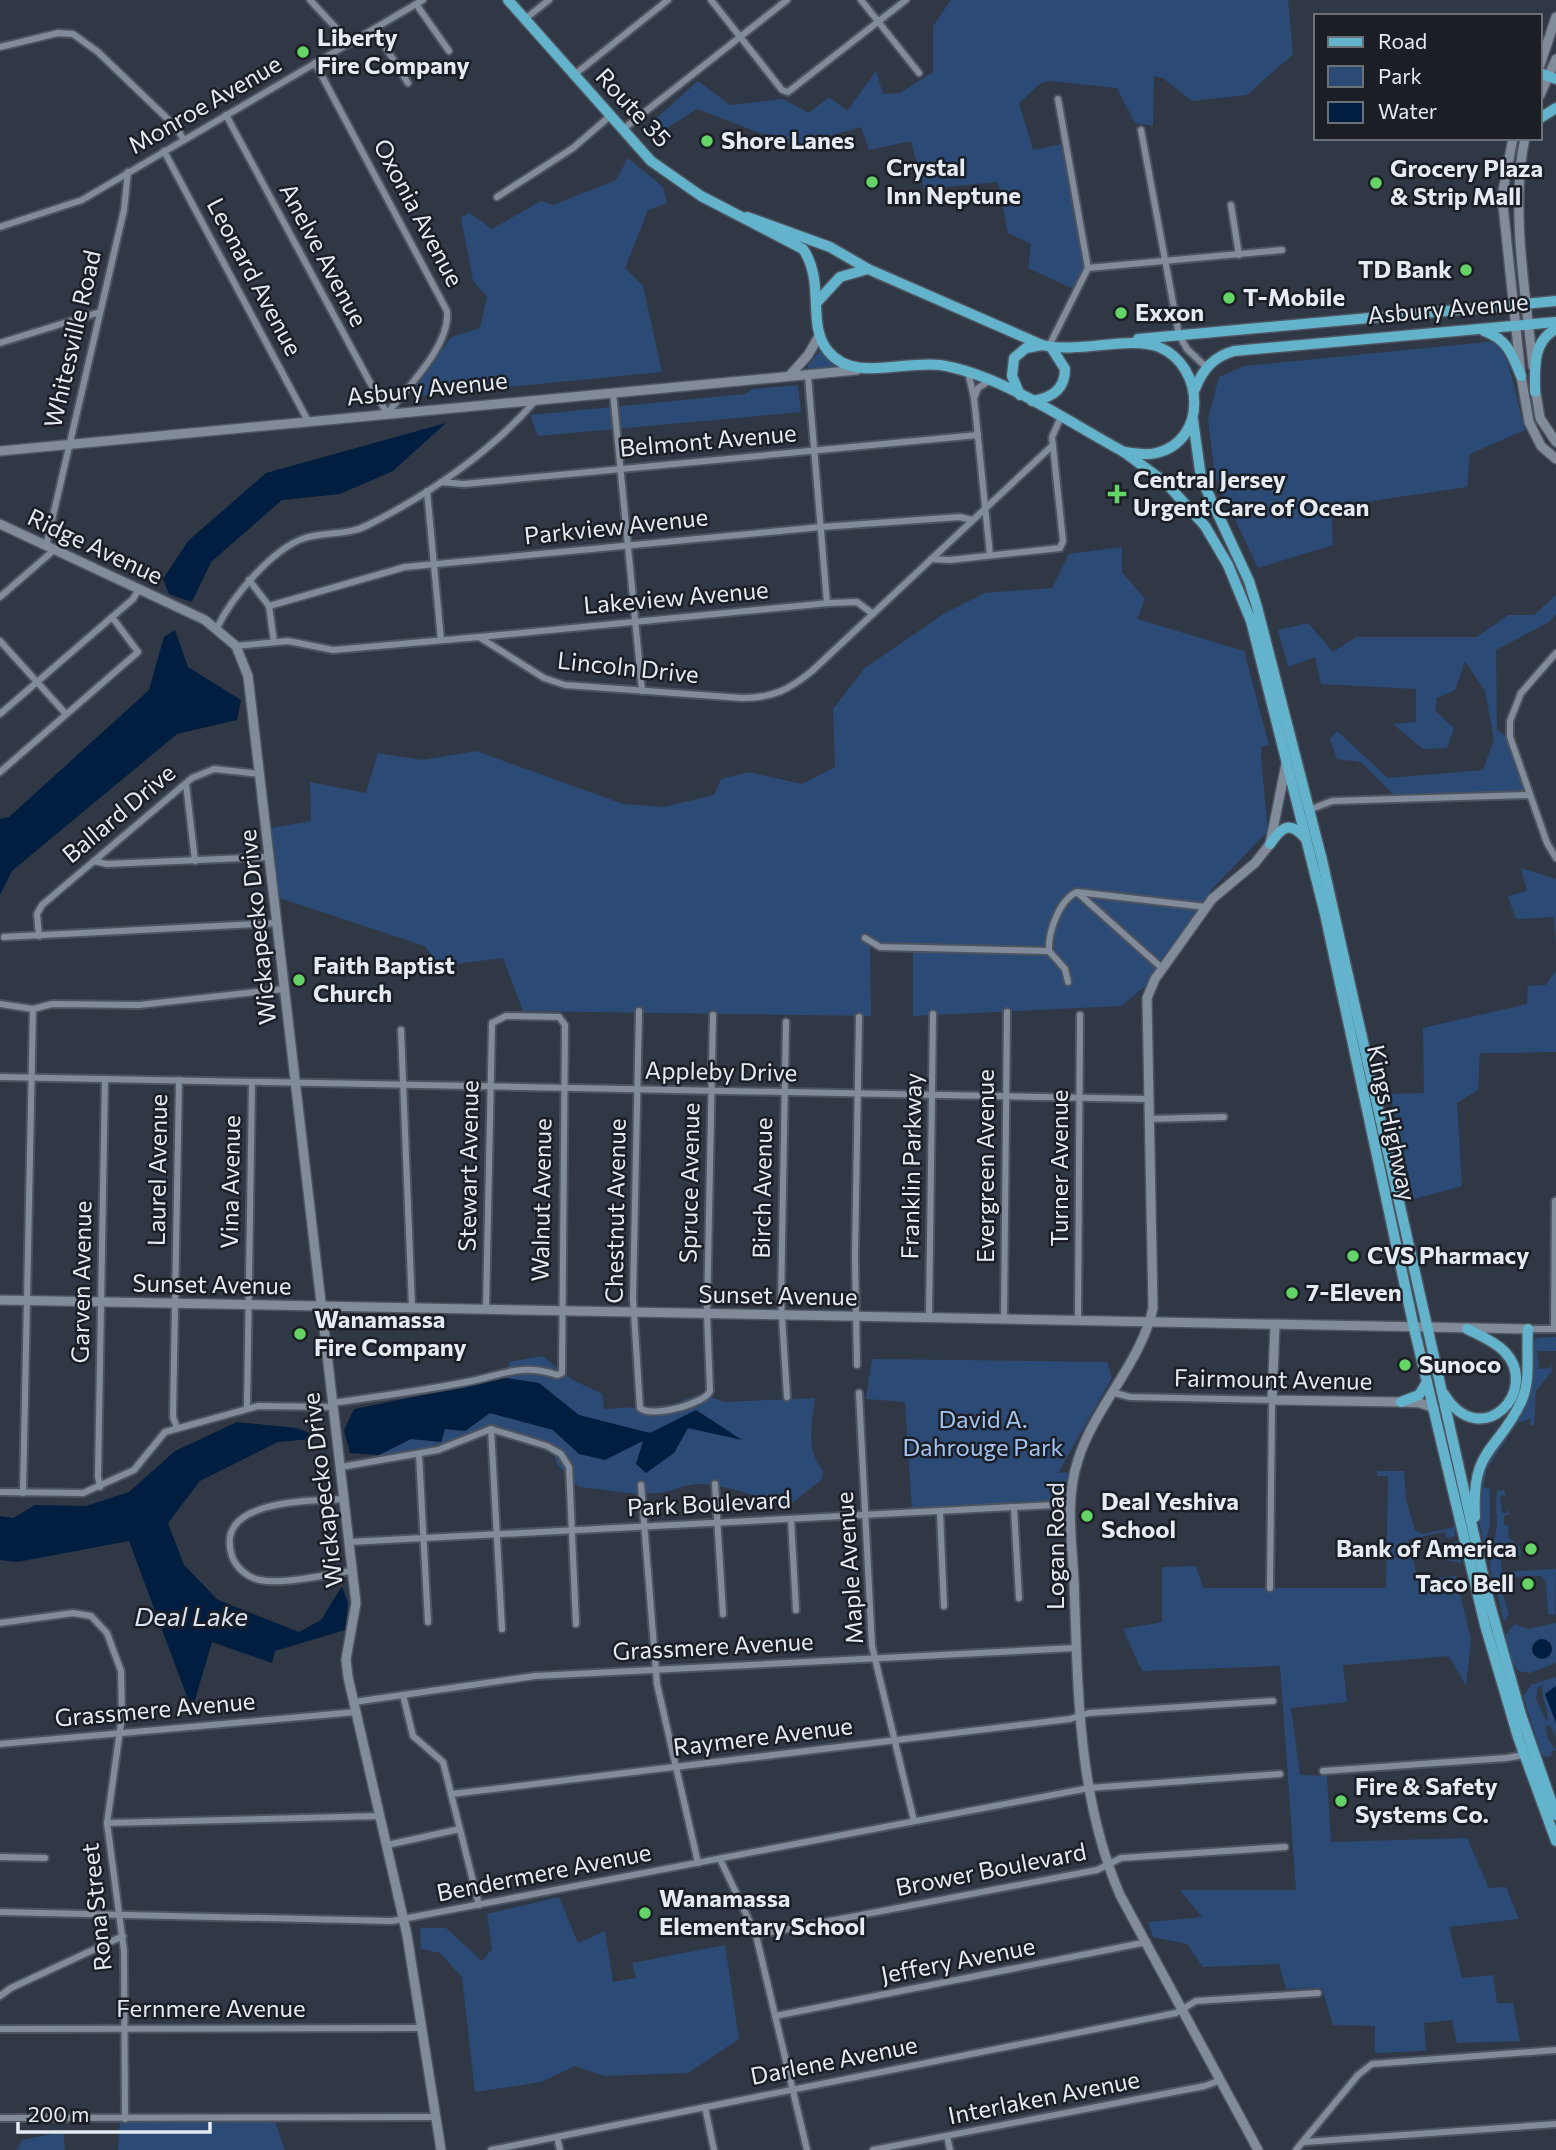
<svg xmlns="http://www.w3.org/2000/svg" width="1556" height="2150" viewBox="0 0 1556 2150" font-family="Commissioner,sans-serif">
	<style>
		.green { fill: #2b4a76; fill-rule: evenodd }
		.water { fill: #011e40 }
		.lines { fill: none; stroke-linecap: round; stroke-linejoin: round }
		.street-casing { stroke: #4d545f; stroke-width: 10 }
		.secondary-casing { stroke: #4d545f; stroke-width: 12 }
		.primary-casing { stroke: #4d545f; stroke-width: 13 }
		.street { stroke: #818b99; stroke-width: 6 }
		.secondary { stroke: #818b99; stroke-width: 9 }
		.primary { stroke: #62b3cb; stroke-width: 10 }
		.poi-dot { fill: #65d467; stroke: #1b1f25; stroke-width: 2.5 }
		.labels { text-anchor: middle; stroke-width: 5; stroke-linejoin: round; paint-order: stroke }
		.poi-label { font-size: 24px; font-weight: bold; fill: #e5ebf3; stroke: #1b1f25; text-anchor: start }
		.street-label { font-size: 24px; fill: #e5ebf3; stroke: #1b1f25 }
		.park-label { font-size: 24px; fill: #a3c3f0; stroke: #1b1f25 }
		.water-label { font-size: 26px; font-style: italic; fill: #d8e4f3; stroke: #1b1f25 }
	</style>
	<rect width="100%" height="100%" fill="#303845"/>
	<g class="green">
		<polygon points="951,0 1288,0 1293,54 1247,95 1192,101 1163,78 1154,76 1153,126 1135,123 1117,88 1050,81 1041,83 1019,103 1033,150 1067,143 1093,267 1080,292 1028,268 1031,244 1008,233 998,182 924,189 911,141 869,150 861,127 794,146 697,109 653,137 653,142 643,130 698,81 730,105 783,99 809,113 829,97 847,111 876,71 883,94 900,93 933,72 933,26"/>
		<polygon points="628,158 663,187 667,203 648,210 625,268 643,286 662,372 415,396 414,390 451,337 480,328 487,297 473,281 461,217 470,213 492,229 541,201 553,205 616,180"/>
		<polygon points="1497,341 1504,346 1525,430 1470,454 1467,487 1331,507 1333,545 1258,568 1215,477 1208,418 1219,377 1244,366"/>
		<polygon points="820,351 845,369 808,371 808,365"/>
		<polygon points="798,385 801,412 538,436 530,415 745,394 753,389"/>
		<polygon points="1122,547 1122,572 1145,599 1137,619 1244,651 1269,745 1261,747 1261,757 1268,831 1210,891 1214,898 1147,985 1121,1006 913,1016 913,946 870,946 871,1016 523,1011 503,958 439,966 425,946 273,896 265,829 311,821 310,782 366,793 378,753 422,760 476,751 623,804 664,807 714,795 721,779 749,772 802,784 835,767 833,709 865,668 945,613 985,593 1052,588 1069,554"/>
		<polygon points="1556,595 1556,614 1549,622 1496,650 1497,730 1512,739 1532,796 1398,800 1361,762 1337,759 1330,739 1337,731 1388,778 1483,770 1494,740 1485,691 1465,661 1455,690 1437,698 1435,711 1454,728 1447,748 1423,749 1393,724 1416,722 1416,689 1321,684 1315,657 1288,667 1278,630 1308,623 1333,652 1356,637 1477,637 1508,615 1534,615"/>
		<polygon points="1521,868 1556,879 1556,948 1554,917 1516,919 1508,896 1527,891"/>
		<polygon points="1556,970 1556,1052 1480,1053 1478,1090 1457,1103 1462,1186 1414,1199 1390,1094 1424,1093 1423,1028 1527,1004 1528,986 1546,985"/>
		<polygon points="1556,1337 1556,1351 1537,1351 1539,1369 1549,1368 1551,1364 1552,1371 1536,1391 1534,1426 1530,1425 1531,1419 1518,1422 1487,1468 1483,1487 1490,1489 1490,1525 1484,1546 1477,1510 1483,1466 1522,1409 1532,1342 1538,1338"/>
		<path d="M542 1356 571 1379 602 1394 604 1409 671 1405 700 1394 725 1402 815 1398C812 1425 805 1448 823 1471L822 1479 790 1505C760 1499 732 1486 702 1484 687 1483 678 1489 665 1492 639 1497 605 1489 579 1487L557 1464 551 1444 494 1426 430 1449 381 1459 379 1455 411 1439 441 1442 445 1429 465 1431 490 1413 553 1430 579 1454 644 1440 674 1453 687 1428 740 1439 696 1410 650 1433 578 1415 539 1383 507 1378 509 1362Z"/>
		<polygon points="872,1359 1107,1362 1112,1378 1058,1473 1076,1472 1073,1504 912,1511 905,1402 866,1399"/>
		<polygon points="1377,1471 1404,1471 1406,1499 1415,1530 1422,1534 1455,1527 1455,1536 1447,1538 1444,1532 1408,1540 1417,1576 1424,1579 1456,1576 1471,1640 1466,1686 1449,1656 1343,1665 1347,1702 1291,1708 1300,1775 1327,1776 1331,1842 1467,1838 1489,1888 1506,1887 1519,1919 1449,1927 1462,1978 1493,1975 1497,2003 1513,2003 1520,2041 1457,2043 1452,2020 1424,2023 1426,2051 1375,2053 1375,2026 1333,2025 1322,1988 1286,1989 1279,1964 1203,1967 1187,1944 1153,1937 1148,1922 1202,1917 1180,1890 1296,1890 1280,1666 1142,1671 1123,1629 1162,1622 1162,1567 1196,1566 1203,1588 1386,1588 1388,1476 1377,1476"/>
		<path d="M1504 1490 1506 1495 1500 1496 1502 1513H1507L1508 1508 1509 1514 1504 1516V1525L1509 1526 1508 1537 1520 1547 1521 1556 1517 1555 1514 1547 1500 1548 1502 1572 1556 1569 1555 1615 1548 1614 1546 1582 1542 1576 1515 1577 1504 1586 1492 1579C1487 1559 1495 1544 1497 1525 1497 1513 1495 1503 1497 1491Z"/>
		<polygon points="1458,1541 1462,1563 1445,1560 1442,1545"/>
		<polygon points="1497,1592 1503,1594 1509,1614 1504,1622"/>
		<polygon points="1556,1623 1556,1663 1530,1673 1518,1671 1513,1664 1505,1635 1515,1624 1528,1629"/>
		<path d="M1556 1677V1738L1550 1725 1545 1727 1548 1739 1556 1750 1551 1751 1552 1756 1545 1757 1541 1753 1523 1696 1531 1685ZM1543 1685C1540 1698 1550 1713 1547 1722L1536 1699 1538 1687Z"/>
		<polygon points="559,1897 578,1943 605,1931 613,1982 636,1978 632,1963 725,1945 739,2039 688,2073 604,2076 575,2066 541,2082 475,2092 462,1977 440,1953 421,1949 420,1928 446,1928 482,1961 492,1949 487,1914"/>
		<polygon points="120,2119 274,2119 285,2150 118,2150"/>
		<polygon points="63,2132 65,2150 16,2150 22,2140"/>
	</g>
	<g class="water">
		<polygon points="446,423 393,471 340,494 282,500 211,562 192,602 169,594 163,579 188,541 266,473"/>
		<polygon points="175,630 188,667 241,700 237,720 177,734 12,871 0,895 0,819 9,817 149,690 164,637"/>
		<polygon points="507,1378 539,1383 579,1415 650,1433 696,1410 742,1440 688,1428 674,1453 646,1473 636,1464 643,1441 605,1460 579,1454 553,1430 490,1413 465,1431 445,1429 441,1442 411,1439 379,1455 350,1453 344,1430 354,1409"/>
		<polygon points="237,1422 297,1428 322,1438 278,1442 200,1481 168,1523 184,1565 218,1600 299,1632 321,1620 342,1586 348,1603 345,1630 275,1651 272,1663 212,1642 192,1710 129,1541 17,1562 0,1560 0,1516 13,1518 35,1505 86,1506 129,1492 175,1451"/>
		<circle cx="1542" cy="1649" r="10"/>
		<polygon points="1556,1686 1556,1723 1545,1694"/>
	</g>
	<g class="lines">
		<g class="street-casing">
			<g id="street">
				<polyline points="310,0 350,43"/>
				<polyline points="711,0 782,90 788,92 906,0"/>
				<polyline points="861,0 919,73"/>
				<polyline points="416,4 449,51"/>
				<polyline points="525,19 549,0"/>
				<polyline points="374,29 408,83"/>
				<polyline points="0,47 58,33 73,34 98,52 176,127 184,140"/>
				<polyline points="574,75 668,0"/>
				<path d="M226 115 387 414C407 387 451 345 447 311L315 63"/>
				<polyline points="622,130 787,0"/>
				<polyline points="1141,130 1179,335 1187,349 1206,367"/>
				<polyline points="164,151 308,421"/>
				<polyline points="497,197 573,148 610,116"/>
				<polyline points="1231,205 1239,255"/>
				<polyline points="0,227 82,200 423,0"/>
				<polyline points="1088,268 1282,250"/>
				<polyline points="1051,342 1088,268 1058,99"/>
				<polyline points="0,343 100,312"/>
				<polyline points="968,372 974,398 990,555"/>
				<polyline points="808,376 827,603"/>
				<polyline points="613,392 642,691"/>
				<polyline points="975,396 978,388 989,381"/>
				<polyline points="441,482 464,484 978,435"/>
				<polyline points="427,491 441,640"/>
				<polyline points="46,546 124,210 128,172"/>
				<polyline points="931,559 950,560 1060,548 1063,541 1052,437 1060,419"/>
				<polyline points="249,580 269,606 274,642"/>
				<polyline points="0,597 54,550"/>
				<polyline points="269,606 405,567 821,527 960,517 972,520"/>
				<path d="M217 628C231 598 273 548 305 538 326 531 348 536 368 525 428 495 491 452 535 401"/>
				<polyline points="479,637 829,603 857,602 873,614"/>
				<polyline points="0,641 66,714"/>
				<path d="M236 646 288 641 333 650 479 637 544 678 565 685 742 698C772 698 789 690 812 671L1053 445"/>
				<polyline points="1556,653 1521,693 1510,721 1510,737 1547,843 1556,858"/>
				<polyline points="0,714 133,599 139,589"/>
				<polyline points="0,772 138,652 112,617"/>
				<polyline points="186,784 195,861"/>
				<polyline points="1309,810 1332,801 1530,795"/>
				<polyline points="94,861 107,864 269,857"/>
				<polyline points="1078,893 1163,969"/>
				<polyline points="39,936 37,914 42,905 192,778 214,769 260,774"/>
				<polyline points="4,937 277,923"/>
				<path d="M865 938 880 947 1049 951C1048 932 1059 900 1077 892L1206 907"/>
				<polyline points="1049,951 1065,969 1068,982"/>
				<polyline points="0,1004 33,1009 52,1004 139,1005 284,989"/>
				<path d="M639 1011 633 1298 640 1408C651 1418 705 1404 710 1391L707 1314 713 1015"/>
				<polyline points="786,1022 781,1301 787,1397"/>
				<polyline points="401,1030 412,1308"/>
				<polyline points="0,1077 1147,1099"/>
				<polyline points="1148,1119 1224,1117"/>
				<polyline points="929,1318 933,1014"/>
				<polyline points="1004,1320 1007,1012"/>
				<polyline points="1078,1321 1080,1015"/>
				<polyline points="1528,1329 1556,1329"/>
				<polyline points="1554,1329 1555,1201"/>
				<polyline points="857,1365 855,1257 859,1017"/>
				<polyline points="1111,1392 1130,1397 1272,1400 1270,1588"/>
				<polyline points="859,1393 872,1646 914,1821"/>
				<path d="M332 1403C375 1397 419 1391 461 1383 499 1377 518 1362 557 1375L562 1373 565 1025 559 1017 506 1016 492 1023 486 1309"/>
				<polyline points="247,1408 252,1082"/>
				<polyline points="177,1428 173,1417 179,1080"/>
				<polyline points="491,1429 502,1629"/>
				<polyline points="419,1454 428,1622"/>
				<polyline points="341,1467 438,1450 491,1429 547,1446 561,1454 569,1467 576,1624"/>
				<polyline points="715,1484 723,1614"/>
				<polyline points="641,1485 657,1684 698,1863"/>
				<polyline points="100,1487 98,1476 105,1079"/>
				<polyline points="0,1492 83,1493 134,1470 165,1432 258,1406 333,1407"/>
				<polyline points="23,1493 33,1009"/>
				<path d="M344 1499C310 1501 213 1499 232 1556 236 1568 248 1578 260 1580 284 1585 327 1574 352 1571"/>
				<polyline points="1014,1508 1019,1598"/>
				<polyline points="940,1512 944,1606"/>
				<polyline points="791,1519 796,1610"/>
				<polyline points="349,1542 1071,1504"/>
				<polyline points="0,1623 73,1613 91,1616 107,1633 121,1671 122,1716 107,1823 124,1951 125,2119"/>
				<polyline points="403,1695 413,1736 443,1762 479,1905"/>
				<polyline points="354,1702 535,1676 1076,1648"/>
				<polyline points="0,1744 356,1712"/>
				<polyline points="1323,1771 1506,1758 1524,1755"/>
				<polyline points="452,1794 1070,1719 1089,1713 1273,1701"/>
				<polyline points="107,1823 380,1816"/>
				<polyline points="387,1845 460,1829"/>
				<polyline points="0,1857 45,1858"/>
				<polyline points="720,1859 756,1935 807,2150"/>
				<polyline points="0,1912 392,1921 1089,1788 1280,1774"/>
				<polyline points="756,1935 1097,1870 1121,1858 1285,1847"/>
				<polyline points="0,1996 11,1988 123,1936"/>
				<polyline points="775,2016 1147,1942"/>
				<polyline points="0,2029 423,2028"/>
				<polyline points="705,2107 714,2150"/>
				<polyline points="0,2118 436,2117"/>
				<polyline points="947,2136 950,2150"/>
				<polyline points="557,2137 560,2150"/>
				<polyline points="1305,2142 1556,2124"/>
				<polyline points="491,2150 1176,2013 1196,2001 1318,1993"/>
				<polyline points="873,2150 1205,2086 1221,2080"/>
				<polyline points="1296,2150 1358,2075 1372,2064 1556,2050"/>
			</g>
		</g>
		<g class="secondary-casing">
			<g id="secondary">
				<polyline points="1540,65 1556,17"/>
				<polyline points="1540,95 1556,59"/>
				<polyline points="1513,138 1502,196 1521,376 1529,422 1541,446 1556,459"/>
				<path d="M1525 138C1510 206 1526 296 1533 366"/>
				<polyline points="791,374 808,355 819,336"/>
				<polyline points="1535,387 1540,418 1556,442"/>
				<polyline points="0,451 857,370"/>
				<polyline points="0,524 205,620 236,646 248,676 356,1603 346,1659 348,1677 407,1935 441,2150"/>
				<polyline points="0,1300 1528,1329"/>
				<polyline points="1275,1325 1272,1400 1401,1402 1420,1403 1434,1408"/>
				<path d="M1258 2150 1120 1895C1077 1795 1078 1687 1074 1581 1072 1541 1065 1499 1078 1460 1095 1406 1141 1363 1153 1308L1147 998 1155 979 1212 899 1255 863 1270 844 1286 764"/>
			</g>
		</g>
		<g class="primary-casing">
			<g id="primary">
				<path d="M508 0 651 161 701 196 803 249C826 283 806 324 828 351 853 383 904 360 940 365 1000 374 1070 423 1124 452 1134 453 1145 456 1156 453 1208 441 1205 366 1159 347 1130 335 1079 354 1042 345L868 269 830 247 747 217"/>
				<polyline points="1540,73 1556,79"/>
				<polyline points="1540,118 1556,108"/>
				<polyline points="818,301 840,277 868,269"/>
				<path d="M1484 331C1507 339 1512 354 1521 376"/>
				<polyline points="1138,339 1556,301"/>
				<path d="M1195 389C1203 369 1213 357 1234 351L1556 322"/>
				<path d="M1535 392C1535 368 1532 342 1556 329"/>
				<polyline points="1020,395 1012,376 1014,358 1026,348 1042,345"/>
				<path d="M1032 401C1051 398 1065 390 1065 369L1051 347"/>
				<polyline points="1193,420 1201,478 1249,581 1257,607 1322,860 1489,1601 1521,1715 1556,1815"/>
				<polyline points="1124,452 1166,483 1205,526 1228,565 1251,621 1325,914 1414,1328 1485,1625 1518,1737 1556,1841"/>
				<path d="M1270 844C1282 826 1290 821 1305 838"/>
				<path d="M1444 1394C1481 1454 1542 1390 1504 1351 1494 1341 1479 1335 1467 1329"/>
				<polyline points="1401,1402 1419,1395 1427,1382"/>
				<path d="M1475 1517C1471 1446 1498 1453 1522 1400 1531 1379 1526 1351 1528 1329"/>
			</g>
		</g>
		<use href="#street" class="street"/>
		<use href="#secondary" class="secondary"/>
		<use href="#primary" class="primary"/>
	</g>
	<g class="poi-dot">
		<circle cx="303" cy="52" r="7"/>
		<circle cx="707" cy="141" r="7"/>
		<circle cx="872" cy="182" r="7"/>
		<circle cx="1376" cy="183" r="7"/>
		<circle cx="1466" cy="270" r="7"/>
		<circle cx="1229" cy="298" r="7"/>
		<circle cx="1121" cy="313" r="7"/>
		<path d="M1113.5 483.5h7v7h7v7h-7v7h-7v-7h-7v-7h7z"/>
		<circle cx="299" cy="980" r="7"/>
		<circle cx="1353" cy="1256" r="7"/>
		<circle cx="1292" cy="1293" r="7"/>
		<circle cx="300" cy="1334" r="7"/>
		<circle cx="1405" cy="1365" r="7"/>
		<circle cx="1087" cy="1516" r="7"/>
		<circle cx="1531" cy="1549" r="7"/>
		<circle cx="1528" cy="1584" r="7"/>
		<circle cx="1341" cy="1801" r="7"/>
		<circle cx="645" cy="1913" r="7"/>
	</g>
	<g class="labels">
		<g class="poi-label">
			<text x="317" y="46">Liberty<tspan x="317" dy="28">Fire Company</tspan></text>
			<text x="721" y="149">Shore Lanes</text>
			<text x="886" y="176">Crystal<tspan x="886" dy="28">Inn Neptune</tspan></text>
			<text x="1390" y="177">Grocery Plaza<tspan x="1390" dy="28">&amp; Strip Mall</tspan></text>
			<text x="1452" y="278" text-anchor="end">TD Bank</text>
			<text x="1243" y="306">T-Mobile</text>
			<text x="1135" y="321">Exxon</text>
			<text x="1133" y="488">Central Jersey<tspan x="1133" dy="28">Urgent Care of Ocean</tspan></text>
			<text x="313" y="974">Faith Baptist<tspan x="313" dy="28">Church</tspan></text>
			<text x="1367" y="1264">CVS Pharmacy</text>
			<text x="1306" y="1301">7-Eleven</text>
			<text x="314" y="1328">Wanamassa<tspan x="314" dy="28">Fire Company</tspan></text>
			<text x="1419" y="1373">Sunoco</text>
			<text x="1101" y="1510">Deal Yeshiva<tspan x="1101" dy="28">School</tspan></text>
			<text x="1517" y="1557" text-anchor="end">Bank of America</text>
			<text x="1514" y="1592" text-anchor="end">Taco Bell</text>
			<text x="1355" y="1795">Fire &amp; Safety<tspan x="1355" dy="28">Systems Co.</tspan></text>
			<text x="659" y="1907">Wanamassa<tspan x="659" dy="28">Elementary School</tspan></text>
		</g>
		<g class="street-label">
			<text transform="translate(205 105) rotate(-30)" y="8">Monroe Avenue</text>
			<text transform="translate(633 108) rotate(47)" y="8">Route 35</text>
			<text transform="translate(418 213) rotate(62)" y="8">Oxonia Avenue</text>
			<text transform="translate(323 255) rotate(62)" y="8">Anelve Avenue</text>
			<text transform="translate(254 277) rotate(62)" y="8">Leonard Avenue</text>
			<text transform="translate(1448 309) rotate(-5)" y="8">Asbury Avenue</text>
			<text transform="translate(73 339) rotate(-77)" y="8">Whitesville Road</text>
			<text transform="translate(427 389) rotate(-6)" y="8">Asbury Avenue</text>
			<text transform="translate(708 441) rotate(-5)" y="8">Belmont Avenue</text>
			<text transform="translate(616 527) rotate(-6)" y="8">Parkview Avenue</text>
			<text transform="translate(95 547) rotate(25)" y="8">Ridge Avenue</text>
			<text transform="translate(676 598) rotate(-5)" y="8">Lakeview Avenue</text>
			<text transform="translate(628 668) rotate(6)" y="8">Lincoln Drive</text>
			<text transform="translate(119 814) rotate(-40)" y="8">Ballard Drive</text>
			<text transform="translate(258 927) rotate(-96)" y="8">Wickapecko Drive</text>
			<text transform="translate(721 1072) rotate(1)" y="8">Appleby Drive</text>
			<text transform="translate(1391 1123) rotate(78)" y="8">Kings Highway</text>
			<text transform="translate(469 1166) rotate(-89)" y="8">Stewart Avenue</text>
			<text transform="translate(912 1166) rotate(-89)" y="8">Franklin Parkway</text>
			<text transform="translate(986 1166) rotate(-90)" y="8">Evergreen Avenue</text>
			<text transform="translate(1060 1168) rotate(-90)" y="8">Turner Avenue</text>
			<text transform="translate(158 1170) rotate(-89)" y="8">Laurel Avenue</text>
			<text transform="translate(231 1182) rotate(-89)" y="8">Vina Avenue</text>
			<text transform="translate(690 1183) rotate(-89)" y="8">Spruce Avenue</text>
			<text transform="translate(763 1188) rotate(-89)" y="8">Birch Avenue</text>
			<text transform="translate(542 1200) rotate(-89)" y="8">Walnut Avenue</text>
			<text transform="translate(616 1211) rotate(-89)" y="8">Chestnut Avenue</text>
			<text transform="translate(82 1282) rotate(-89)" y="8">Garven Avenue</text>
			<text transform="translate(212 1285) rotate(1)" y="8">Sunset Avenue</text>
			<text transform="translate(778 1296) rotate(1)" y="8">Sunset Avenue</text>
			<text transform="translate(1273 1380) rotate(1)" y="8">Fairmount Avenue</text>
			<text transform="translate(323 1490) rotate(-97)" y="8">Wickapecko Drive</text>
			<text transform="translate(709 1504) rotate(-3)" y="8">Park Boulevard</text>
			<text transform="translate(1056 1546) rotate(-90)" y="8">Logan Road</text>
			<text transform="translate(850 1568) rotate(-94)" y="8">Maple Avenue</text>
			<text transform="translate(713 1647) rotate(-3)" y="8">Grassmere Avenue</text>
			<text transform="translate(155 1710) rotate(-5)" y="8">Grassmere Avenue</text>
			<text transform="translate(763 1737) rotate(-7)" y="8">Raymere Avenue</text>
			<text transform="translate(991 1870) rotate(-11)" y="8">Brower Boulevard</text>
			<text transform="translate(544 1873) rotate(-11)" y="8">Bendermere Avenue</text>
			<text transform="translate(97 1907) rotate(-96)" y="8">Rona Street</text>
			<text transform="translate(958 1961) rotate(-11)" y="8">Jeffery Avenue</text>
			<text x="211" y="2017">Fernmere Avenue</text>
			<text transform="translate(834 2061) rotate(-11)" y="8">Darlene Avenue</text>
			<text transform="translate(1044 2098) rotate(-11)" y="8">Interlaken Avenue</text>
		</g>
		<g class="park-label">
			<text x="983" y="1428">David A.<tspan x="983" dy="28">Dahrouge Park</tspan></text>
		</g>
		<g class="water-label">
			<text x="191" y="1626">Deal Lake</text>
		</g>
	</g>
	<rect x="1314" y="14" width="228" height="126" fill="#1b1f25" stroke="#6c7177" stroke-width="2"/>
	<rect x="1328" y="37" width="35" height="10" fill="#62b3cb" stroke="#6c7177" stroke-width="2"/>
	<text x="1378" y="49" font-size="21" fill="#e5ebf3">Road</text>
	<rect x="1328" y="66" width="35" height="21" fill="#2b4a76" stroke="#6c7177" stroke-width="2"/>
	<text x="1378" y="84" font-size="21" fill="#e5ebf3">Park</text>
	<rect x="1328" y="102" width="35" height="21" fill="#011e40" stroke="#6c7177" stroke-width="2"/>
	<text x="1378" y="119" font-size="21" fill="#e5ebf3">Water</text>
	<path d="M18 2122v10h192v-10" fill="none" stroke="#e5ebf3" stroke-width="3.5"/>
	<text x="28" y="2122" font-size="21" fill="#e5ebf3" stroke="#1b1f25" stroke-width="5" paint-order="stroke">200 m</text>
</svg>
